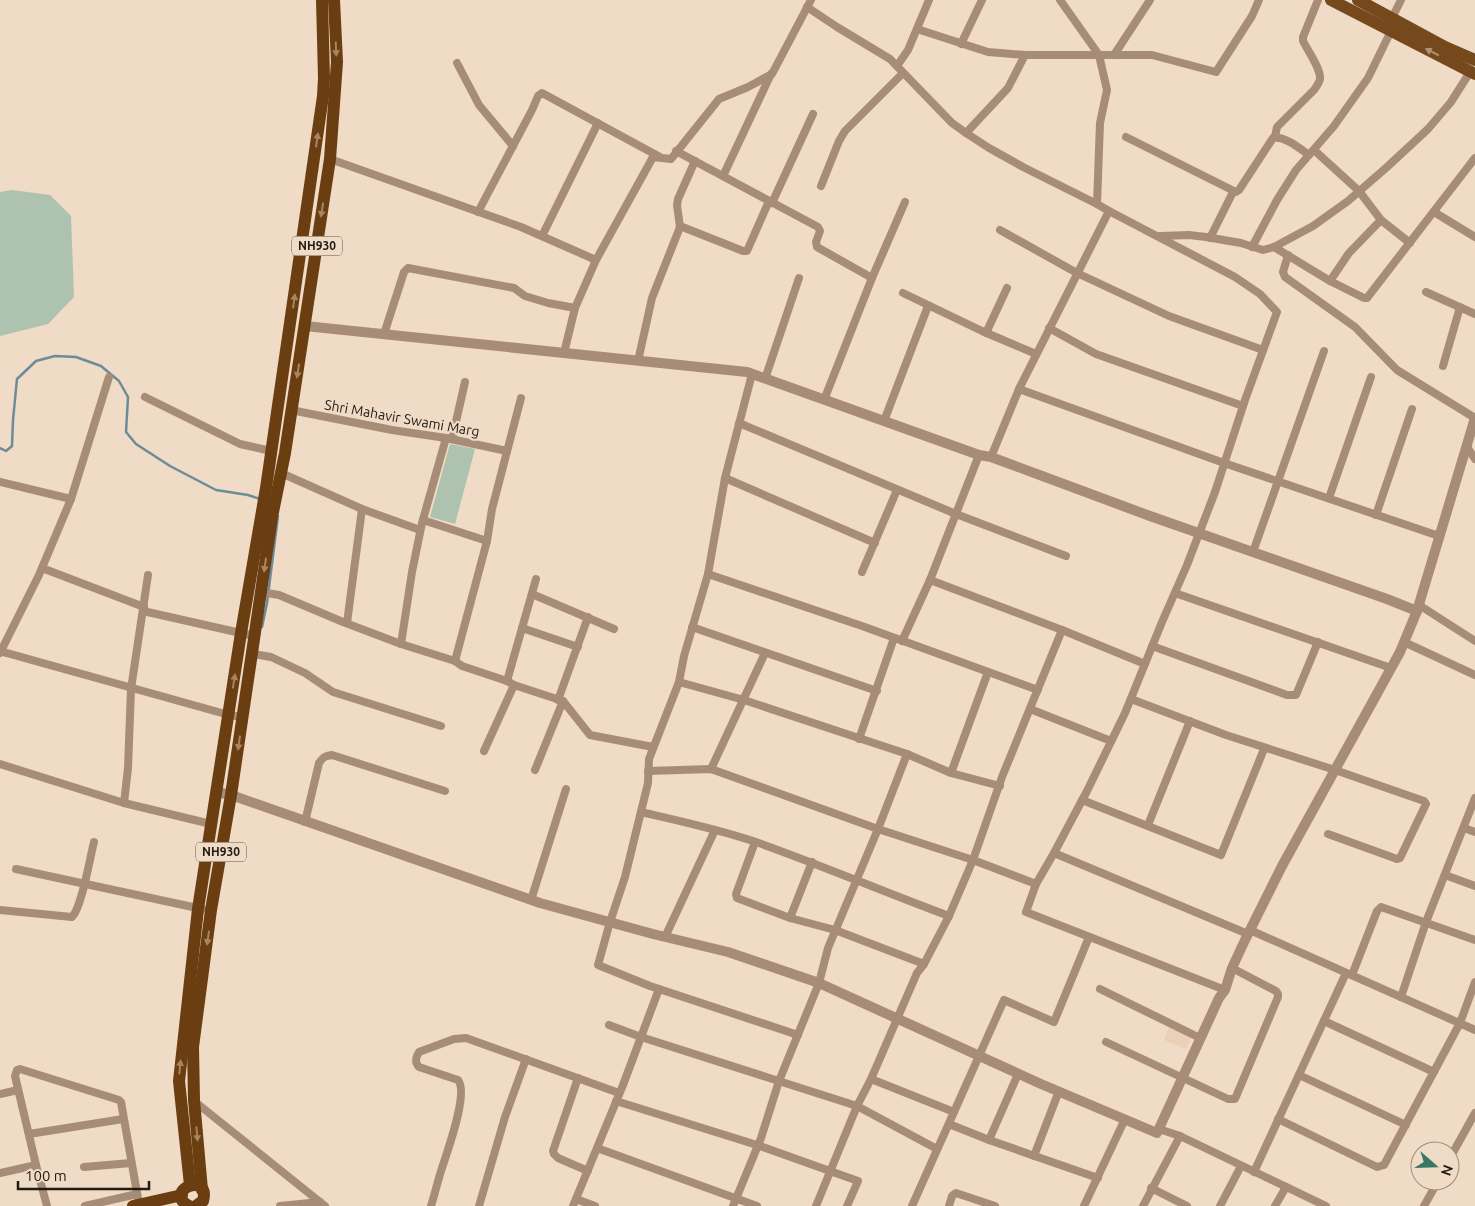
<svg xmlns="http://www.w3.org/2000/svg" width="1475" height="1206" viewBox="0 0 1475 1206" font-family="Ubuntu,sans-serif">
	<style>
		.built { fill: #e9d0b6 }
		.green { fill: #aec3af }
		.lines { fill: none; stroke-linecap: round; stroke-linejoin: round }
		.stream { stroke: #6c8c98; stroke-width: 2.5 }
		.minor { stroke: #a78d77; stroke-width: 8 }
		.tertiary { stroke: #a78d77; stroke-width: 10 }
		.primary { stroke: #76491c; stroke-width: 12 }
		.trunk { stroke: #6a3e11; stroke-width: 12 }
		.oneway { fill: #a68562 }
		.oneway2 { fill: #b29271 }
		.labels { text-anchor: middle; stroke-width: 4.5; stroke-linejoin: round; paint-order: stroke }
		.shield { fill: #efdbc6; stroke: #605549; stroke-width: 1 }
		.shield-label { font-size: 12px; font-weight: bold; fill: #221b14 }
		.street-label { font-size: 14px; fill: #221b14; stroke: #efdbc6 }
	</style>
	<rect width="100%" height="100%" fill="#efdbc6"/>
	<polygon class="built" points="1170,1024 1193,1032 1186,1049 1164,1040"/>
	<g class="green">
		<polygon points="12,190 50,195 71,216 74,297 48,324 0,336 0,192"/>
		<polygon points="450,444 475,449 455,524 430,517"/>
	</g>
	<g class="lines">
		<g class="stream">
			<polyline points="0,448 6,451 12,446 13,420 17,379 36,361 55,356 76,357 101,366 119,381 128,397 126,432 136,444 170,466 216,490 248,495 260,499"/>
			<polyline points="262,627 267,603 278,516"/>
		</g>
		<g class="minor">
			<polyline points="1060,0 1099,55"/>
			<polyline points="807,7 837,27 890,59 952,123 966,133 989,148 1023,167 1097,204"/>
			<polyline points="1391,20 1401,0"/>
			<polyline points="917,29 988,52 1025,55 1099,55"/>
			<polyline points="961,44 982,0"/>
			<polyline points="1114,55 1150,0"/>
			<polyline points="457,63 479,105 513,146"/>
			<polyline points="897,66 908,50 929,0"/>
			<polyline points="966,133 1008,88 1025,55"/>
			<path d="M1126 137 1236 192 1239 190 1273 138C1285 136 1299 148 1309 155"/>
			<path d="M1275 137 1277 127 1314 90C1317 86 1319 83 1320 79 1321 69 1308 51 1303 41V37L1318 0"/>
			<polyline points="1314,150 1359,191 1381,220 1410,243"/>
			<polyline points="676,151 818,227 820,231 816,242 817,247 872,278"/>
			<polyline points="330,159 521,227 596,260"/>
			<polyline points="723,176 771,74"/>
			<polyline points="821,186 839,141 845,131 903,73"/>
			<polyline points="772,203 813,114"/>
			<polyline points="478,212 532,110 538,96 542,93 660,157"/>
			<polyline points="1434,212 1475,237"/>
			<polyline points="680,226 743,251 747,251 769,201"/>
			<polyline points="1000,230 1077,273 1169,316 1263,350"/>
			<polyline points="542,236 598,123"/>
			<polyline points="1160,236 1189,235 1206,237 1241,243 1263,250 1274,247 1313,226 1348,201 1387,167 1428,129 1451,102 1470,72"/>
			<polyline points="1210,238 1233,192"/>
			<polyline points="1252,247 1277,200 1296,170 1334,126 1368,78 1391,31"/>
			<polyline points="1274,247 1330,281 1364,298 1367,298 1475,158"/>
			<polyline points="1288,255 1283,272 1285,277 1355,327 1397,370 1475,418"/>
			<polyline points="1330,281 1349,253 1381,220"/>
			<polyline points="1426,292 1475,314"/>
			<polyline points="903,293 982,331 1036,354"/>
			<polyline points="1049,328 1096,354 1243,406"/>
			<polyline points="986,333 1007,288"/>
			<polyline points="384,334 404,272 408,268 514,288 525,296 548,303 575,308"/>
			<polyline points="564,353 575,308 596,260 653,157 671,159 719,99 748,87 772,74 811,0"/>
			<polyline points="638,361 652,298 680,227 677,205 678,199 695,161"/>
			<polyline points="1443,366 1460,307"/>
			<polyline points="752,374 725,478 708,574 684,656 679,682 649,759 648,783 625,877 610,922 598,965 650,986 798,1035"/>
			<polyline points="765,379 799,278"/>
			<polyline points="1019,389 1224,463 1439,536"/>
			<polyline points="145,397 240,444 271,451"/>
			<polyline points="824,400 872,278 905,202"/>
			<polyline points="291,410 392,430 446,438 507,451"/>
			<polyline points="884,421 928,306"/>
			<polyline points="739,423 956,514 1066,556"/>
			<polyline points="452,439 465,382"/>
			<polyline points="1467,447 1475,459"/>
			<polyline points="991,457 1019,389 1109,211 1097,204 1100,123 1107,90 1099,55 1152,55 1216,72 1252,16 1259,0"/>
			<polyline points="281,473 362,509 420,530"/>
			<polyline points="725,478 875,543"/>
			<polyline points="0,482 71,499 39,575 0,653"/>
			<polyline points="1329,498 1371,377"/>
			<polyline points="71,499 109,377"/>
			<polyline points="1376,515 1412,409"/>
			<polyline points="423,520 487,541"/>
			<polyline points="1253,552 1324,351"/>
			<polyline points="42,568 144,607"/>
			<polyline points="862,572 897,490"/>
			<polyline points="708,574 862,626 1038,690"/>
			<polyline points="930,580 1062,630 1145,664"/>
			<polyline points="261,592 279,595 343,622 401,644 455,661 462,666 507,681 514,685 563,701 590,735 653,747"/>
			<polyline points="1175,593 1391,668"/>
			<polyline points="532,594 614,629"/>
			<polyline points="1419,605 1475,641"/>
			<polyline points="143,611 254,636"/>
			<polyline points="347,623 362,509"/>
			<polyline points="692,627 877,691"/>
			<polyline points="522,628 578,647"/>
			<polyline points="902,641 930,580 979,455"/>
			<polyline points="1404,642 1475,675"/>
			<polyline points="401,644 412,572 422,523 446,438"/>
			<polyline points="1152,646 1287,695 1296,695 1318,642"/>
			<polyline points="0,651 229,715 242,717"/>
			<polyline points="253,654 271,657 305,673 333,692 441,726"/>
			<polyline points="455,661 487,541 492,509 521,398"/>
			<polyline points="507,681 536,579"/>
			<polyline points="679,682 744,700 907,754 951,773 1000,786"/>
			<polyline points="1131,699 1226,735 1335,770 1424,801 1426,804 1400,858 1397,859 1328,834"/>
			<polyline points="558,700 588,617"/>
			<polyline points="1030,709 1111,741"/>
			<polyline points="859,739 894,638"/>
			<polyline points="484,751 514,685"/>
			<polyline points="0,764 124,803 211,824"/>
			<polyline points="711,769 765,653"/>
			<polyline points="535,770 563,701"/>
			<polyline points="648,771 711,769 878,829 973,860 1036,884 1054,853 1248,934"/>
			<polyline points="951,773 988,672"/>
			<polyline points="1082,800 1221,855 1264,749"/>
			<polyline points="124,803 128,768 131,689 148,575"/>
			<path d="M641 812C680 821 718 829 756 842 821 865 884 892 949 916"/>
			<path d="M305 822 319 763C323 757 325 756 332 755L445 791"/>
			<polyline points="1148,825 1190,721"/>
			<polyline points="1464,828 1475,832"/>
			<polyline points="755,842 736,894 737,898 790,918 835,930 924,964"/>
			<polyline points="1054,853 1087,791 1125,713 1162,622 1187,565 1215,492 1245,400 1277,312 1260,294 1235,277 1109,211"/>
			<polyline points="16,869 202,909"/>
			<polyline points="1445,875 1475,886"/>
			<polyline points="1036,884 1026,912 1225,990"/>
			<polyline points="531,900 566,789"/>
			<path d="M0 910 72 917C82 907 90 857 94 842"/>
			<polyline points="790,918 812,862"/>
			<polyline points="1250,930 1475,1030"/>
			<polyline points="665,937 715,830"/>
			<polyline points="1352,975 1377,911 1381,907 1475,940"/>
			<polyline points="1100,989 1200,1038"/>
			<polyline points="1401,997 1426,922 1475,798"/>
			<polyline points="1324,1021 1434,1072"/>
			<polyline points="609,1025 641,1037 857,1106 937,1149"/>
			<polyline points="1106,1042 1228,1099 1235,1099 1278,997 1278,994 1276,991 1232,968"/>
			<polyline points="1299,1075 1406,1125"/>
			<polyline points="578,1078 553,1151 554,1154 558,1158 588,1171"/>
			<polyline points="871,1079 954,1112"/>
			<polyline points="0,1094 18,1090"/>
			<polyline points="194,1101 325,1206"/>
			<polyline points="616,1101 757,1145 858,1181 847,1206"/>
			<polyline points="1278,1119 1377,1167 1384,1165 1460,1023 1475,982"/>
			<polyline points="949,1124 989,1140 1098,1178"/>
			<polyline points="1159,1129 1180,1136 1326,1206"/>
			<polyline points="29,1134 123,1119"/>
			<polyline points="989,1140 1018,1074"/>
			<polyline points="597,1148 757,1206"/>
			<polyline points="1034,1156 1059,1091"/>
			<polyline points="1450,1158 1475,1113"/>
			<polyline points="84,1167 131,1163"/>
			<polyline points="1254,1172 1346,973"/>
			<polyline points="0,1173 36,1165"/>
			<polyline points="1151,1188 1187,1206"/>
			<polyline points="576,1199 595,1206"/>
			<polyline points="47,1206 36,1165 15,1076 17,1070 20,1069 119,1100 121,1102 139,1204"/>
			<polyline points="85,1206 137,1194"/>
			<polyline points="280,1206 320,1202"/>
			<path d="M431 1206C435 1193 438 1180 442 1168 447 1152 469 1093 458 1080L419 1067C414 1062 416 1057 419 1052L454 1039 466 1038 619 1093"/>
			<polyline points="479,1206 505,1117 526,1059"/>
			<polyline points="573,1206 623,1085 659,989"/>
			<polyline points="733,1206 761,1138 779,1081 819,983 828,948 878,829 907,754"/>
			<polyline points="816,1206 857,1106 871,1079 917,973 924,964 949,916 973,860 1002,777 1062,630"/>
			<polyline points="912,1206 1004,1000 1054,1022 1089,937"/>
			<polyline points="949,1206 952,1196 956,1193 995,1206"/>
			<polyline points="1084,1206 1125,1119"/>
			<polyline points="1143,1206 1180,1136"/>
			<polyline points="1220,1206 1241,1166"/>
			<polyline points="1275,1206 1286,1187"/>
			<polyline points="1424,1206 1438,1181"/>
		</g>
		<g class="tertiary">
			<polyline points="305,326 747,372 979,455 991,457 1150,516 1387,599 1417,611"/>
			<polyline points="217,792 231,795 540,903 653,934 728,952 819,983 1041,1084 1157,1133 1219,998 1225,990 1232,968 1245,940 1282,866 1400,652 1417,611 1475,418"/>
		</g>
		<g class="primary">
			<polyline points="1331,0 1475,74"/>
			<polyline points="1358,0 1445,47 1475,60"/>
		</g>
		<g class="trunk">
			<polyline points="190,1185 179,1081 198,909 241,633 266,488 323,96 324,78 322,0"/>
			<polyline points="202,1190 194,1100 193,1047 211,910 231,795 272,517 285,453 330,159 337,62 334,0"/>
			<polyline points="133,1206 182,1195"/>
			<path d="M189 1206C162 1191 211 1170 203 1201L196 1206"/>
		</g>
	</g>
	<defs><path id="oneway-solid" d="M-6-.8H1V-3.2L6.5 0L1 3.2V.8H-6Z" transform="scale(1.25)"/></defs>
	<g class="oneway">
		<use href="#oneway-solid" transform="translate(336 49) rotate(88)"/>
		<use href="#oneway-solid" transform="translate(317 140) rotate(-82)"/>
		<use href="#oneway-solid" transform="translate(322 210) rotate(99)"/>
		<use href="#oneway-solid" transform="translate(294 301) rotate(-82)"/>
		<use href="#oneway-solid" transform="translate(298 371) rotate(99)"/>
		<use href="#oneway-solid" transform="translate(265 565) rotate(98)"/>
		<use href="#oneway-solid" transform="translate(234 681) rotate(-81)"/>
		<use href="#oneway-solid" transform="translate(239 743) rotate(98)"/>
		<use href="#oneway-solid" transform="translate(208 938) rotate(98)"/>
		<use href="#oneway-solid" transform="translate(180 1067) rotate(-84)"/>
		<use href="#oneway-solid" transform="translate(197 1134) rotate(85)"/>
	</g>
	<use class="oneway2" href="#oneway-solid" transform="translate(1432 52) rotate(-153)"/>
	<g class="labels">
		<g class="shield">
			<rect x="292" y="236.5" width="50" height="19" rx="4"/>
			<rect x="196" y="842.5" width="50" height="19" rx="4"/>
		</g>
		<g class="shield-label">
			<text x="317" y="250">NH930</text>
			<text x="221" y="856">NH930</text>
		</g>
		<g class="street-label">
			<text transform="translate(402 418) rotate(10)" y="5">Shri Mahavir Swami Marg</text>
		</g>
	</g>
	<g transform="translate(1435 1166) rotate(110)"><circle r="24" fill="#efdbc6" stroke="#9d8e7f"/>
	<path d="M0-4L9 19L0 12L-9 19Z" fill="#397865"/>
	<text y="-8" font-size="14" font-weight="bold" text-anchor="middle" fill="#221b14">N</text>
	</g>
	<path d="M18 1181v8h131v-8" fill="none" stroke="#221b14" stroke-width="2.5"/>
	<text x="25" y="1181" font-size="15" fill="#221b14" stroke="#efdbc6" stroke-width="4" paint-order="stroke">100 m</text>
</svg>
